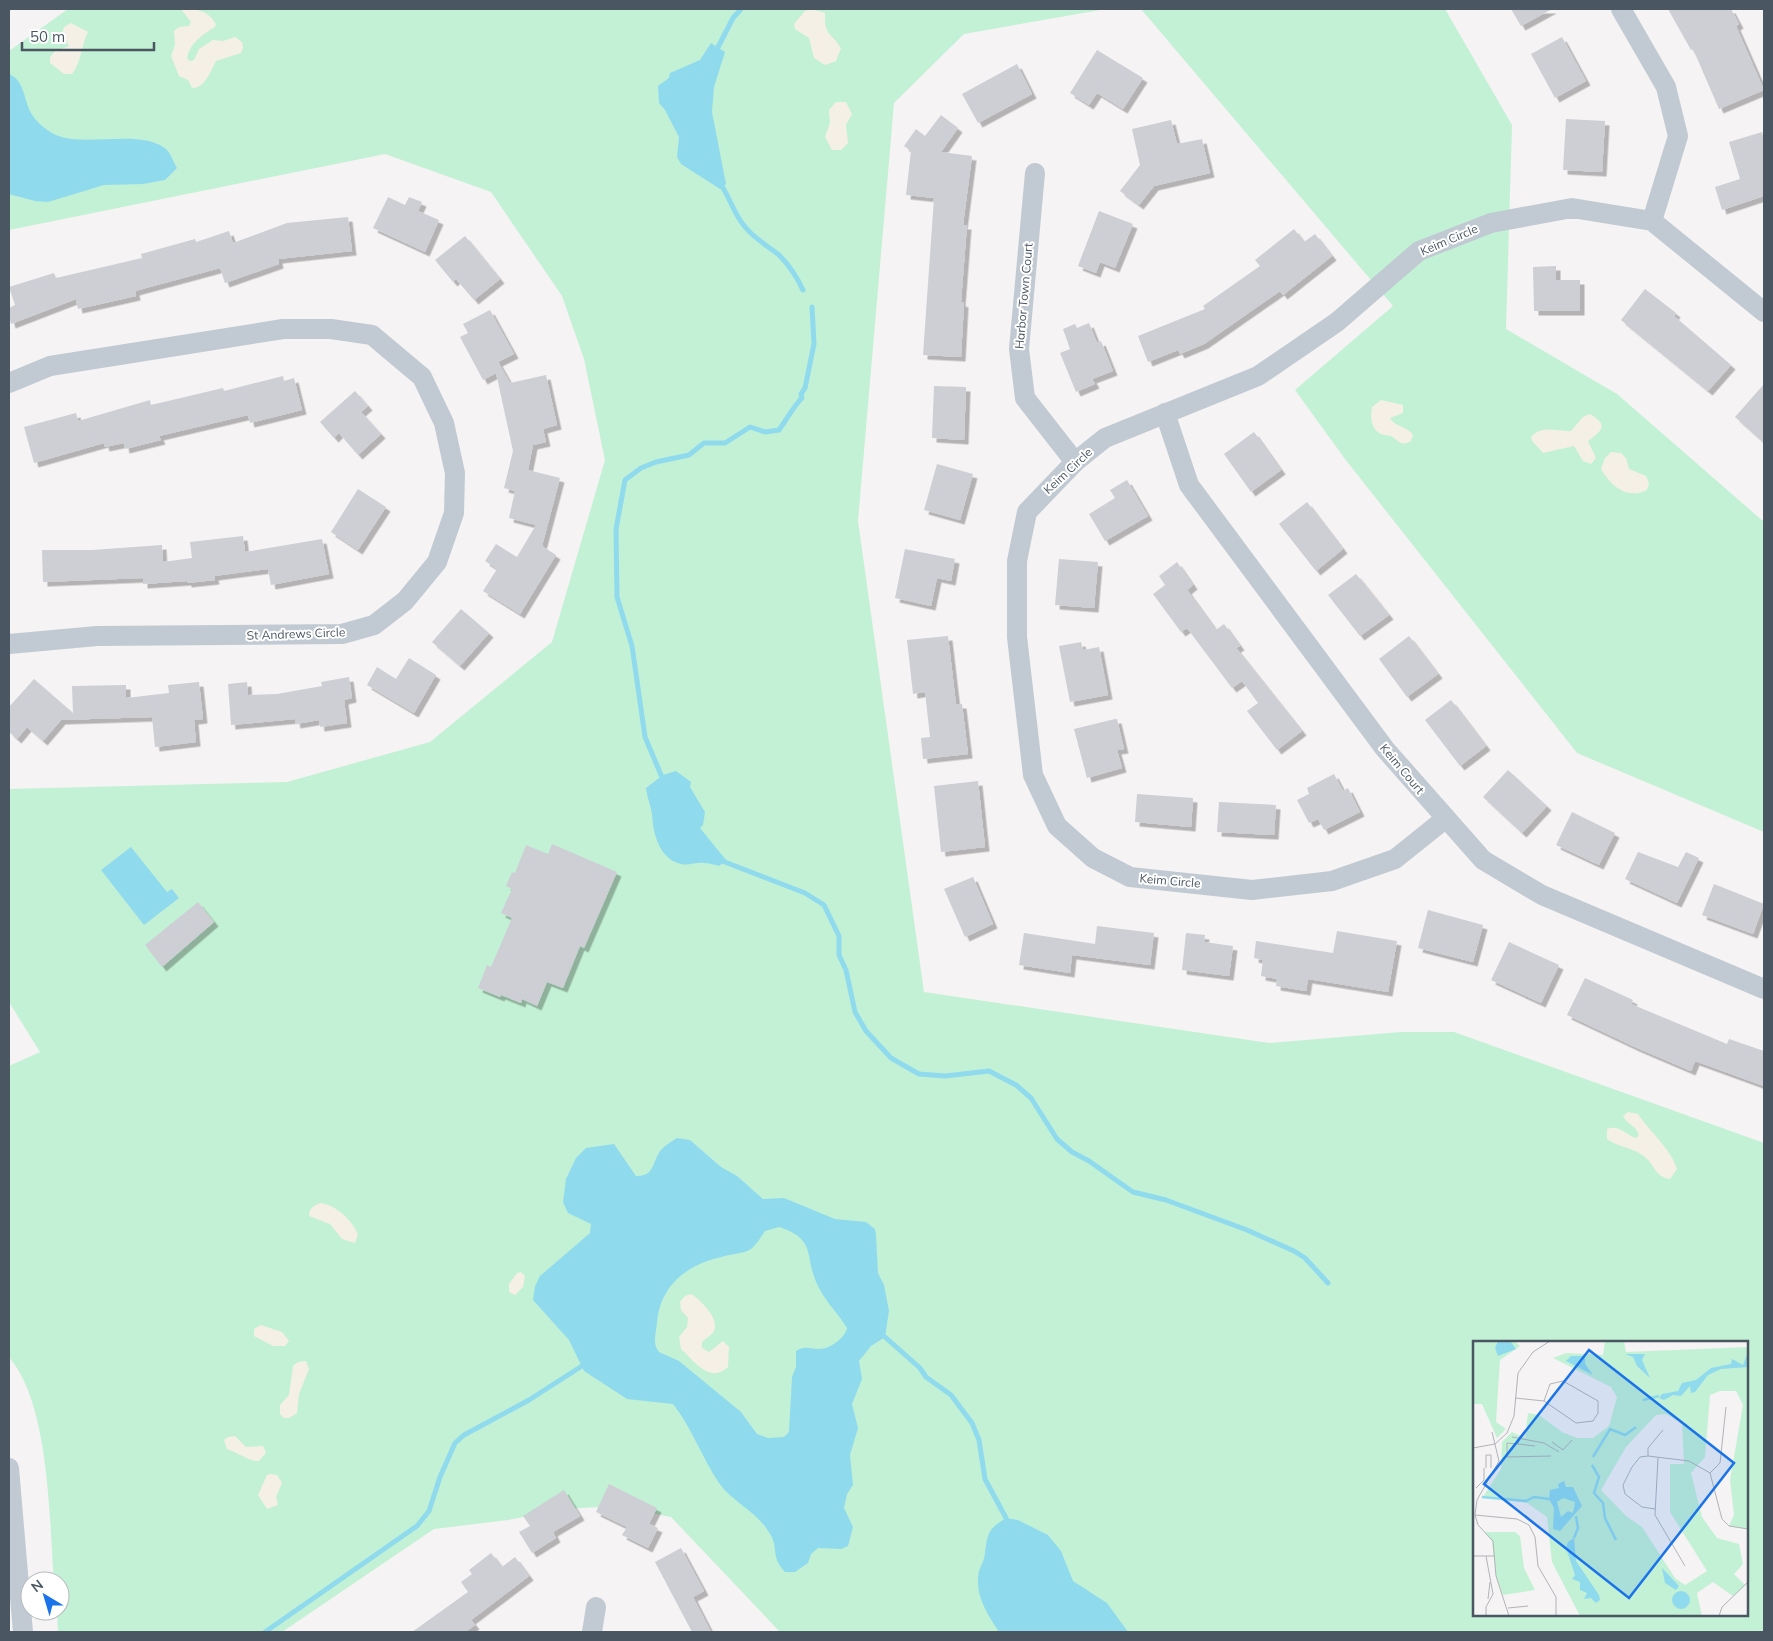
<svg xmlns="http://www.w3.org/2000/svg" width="1773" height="1641" viewBox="0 0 1773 1641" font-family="Mulish,sans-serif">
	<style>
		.green { fill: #c3f1d5; fill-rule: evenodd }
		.sand { fill: #f5f0e5 }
		.water { fill: #90daee; fill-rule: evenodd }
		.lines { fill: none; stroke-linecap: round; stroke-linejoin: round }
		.stream { stroke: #90daee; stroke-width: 5 }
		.building { fill: #cdcfd5; filter: url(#shadow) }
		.street { stroke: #c1cad2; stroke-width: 20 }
		.labels { text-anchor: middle; stroke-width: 4; stroke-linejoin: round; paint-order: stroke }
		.street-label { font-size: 12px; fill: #4a5661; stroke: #fff }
		.inset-river { fill: none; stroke: #90daee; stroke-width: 2.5 }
		.inset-road { fill: none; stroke: #b1b4b9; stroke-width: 1 }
		.view { fill: #1a73e8; fill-opacity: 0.15; stroke: #1a73e8; stroke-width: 2.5 }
		.inset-edge { fill: none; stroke: #4a5661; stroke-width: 2.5 }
	</style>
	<defs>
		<filter id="shadow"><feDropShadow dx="4.5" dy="4.5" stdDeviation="0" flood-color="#0004"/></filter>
	</defs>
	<rect width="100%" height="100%" fill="#f5f3f3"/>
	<g class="green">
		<path d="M68 9H1106L964 34 894 103 858 521 924 992 1269 1043 1401 1032H1454L1764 1143V1632H780L671 1517 617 1506 564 1509 508 1520 434 1529 282 1632H58L57 1611H60V1581H54C49 1519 50 1405 9 1357V1066L40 1052 9 1002V789L287 782 430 742 552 642 605 460 584 359 562 296 491 192 385 154 9 230V51ZM1474 1342H1747V1615H1474Z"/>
		<polygon points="1141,9 1445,9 1512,125 1506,329 1617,394 1764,522 1764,832 1577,753 1345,459 1295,390 1393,306"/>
	</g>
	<g class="sand">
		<path d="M181 9C196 9 208 10 216 24L215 27C203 34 190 43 187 58L190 61 194 60 199 49 213 40 223 41 235 37 242 42 243 47 241 53 216 61C211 70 205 89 192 88L188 80 179 76 171 56 175 45 174 31 179 27 189 26 191 22Z"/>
		<path d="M811 9 825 13C824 36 831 32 841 48L836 61 825 65 814 58 809 38 795 29 794 24 805 11Z"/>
		<path d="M71 23 88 32C81 46 81 63 72 74H64L50 63V57L55 51 69 46 62 33 64 27Z"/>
		<polygon points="836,102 846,102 852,114 846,125 848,143 841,150 832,150 825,137 830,123 829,110"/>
		<path d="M1381 400 1403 405V413L1390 418C1395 427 1407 426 1413 435L1411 441C1399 447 1400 441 1391 436 1387 435 1382 435 1379 433 1371 428 1370 416 1372 407Z"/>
		<path d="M1590 414C1609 425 1602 431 1588 441L1596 458 1591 464 1583 461 1574 446 1543 453 1532 441 1531 437C1542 424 1558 432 1571 431L1583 417Z"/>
		<path d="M1611 452 1621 453 1626 458 1629 469 1646 476 1649 483 1647 490C1627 500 1611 486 1601 469L1605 458Z"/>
		<path d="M1628 1112 1638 1114C1650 1132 1671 1149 1677 1169L1670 1179C1654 1177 1655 1163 1642 1155 1631 1147 1618 1147 1607 1139V1129C1619 1124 1625 1134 1636 1138L1639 1135C1637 1127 1627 1124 1623 1116Z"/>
		<path d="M321 1203C337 1206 351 1219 358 1234L355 1243 342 1239 330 1224 309 1216C309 1209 313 1205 321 1203Z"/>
		<polygon points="521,1272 525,1276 523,1287 515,1295 509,1292 509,1284 517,1273"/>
		<path d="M691 1294C700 1299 720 1319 714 1331 712 1335 705 1339 702 1342V1348L709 1352 723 1341 729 1347 728 1367C710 1384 695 1362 681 1349L679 1337 687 1327 688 1318 681 1310 680 1302 685 1296Z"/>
		<polygon points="261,1325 282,1332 289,1341 285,1346 273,1346 254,1336 254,1329"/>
		<polygon points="306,1361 309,1369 299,1394 297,1413 289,1418 284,1418 280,1414 280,1405 289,1395 293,1366 298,1362"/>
		<path d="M235 1436 246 1447 263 1446 266 1453 259 1461C248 1461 239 1453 227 1449L224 1440 228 1437Z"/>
		<polygon points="271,1474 277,1475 282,1483 276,1497 278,1505 267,1509 258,1495 267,1475"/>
	</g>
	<g class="water">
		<polygon points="711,43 725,52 714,87 712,112 726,184 720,189 681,164 677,157 679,137 665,110 659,103 658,86 669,78 670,73 700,60"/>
		<path d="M9 74C26 81 23 102 33 116 37 122 45 129 52 133 79 150 144 126 168 151 171 155 174 163 177 168L165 180 143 184 104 185 48 202 35 201 9 194Z"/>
		<path d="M676 771 691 782 690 787 705 812 703 825 700 828 726 860 719 866C715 865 709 863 704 863 697 862 688 866 681 864 659 859 653 833 652 814 651 807 647 797 646 788L663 775Z"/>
		<polygon points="131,847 167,892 172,889 179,898 144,925 101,870"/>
		<path d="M677 1138 690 1140 721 1167 737 1176 763 1199 784 1198 835 1219 866 1222 875 1229 876 1235 878 1273 884 1285 889 1311 885 1337 871 1346 859 1361 862 1379 852 1404 858 1428 850 1455 853 1485 847 1494 844 1508 853 1527 848 1546 841 1549 818 1548 811 1554 808 1563 795 1572H785C770 1556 779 1548 770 1534 757 1511 732 1502 719 1483 702 1458 692 1428 673 1404L627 1399 584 1371 569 1340 533 1300 535 1286 540 1276 590 1233 591 1224 568 1213 563 1202 566 1179 576 1158 586 1148 614 1144 636 1176C655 1177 652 1161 661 1150 665 1145 671 1142 677 1138ZM779 1227C817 1239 804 1256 817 1284 824 1300 838 1313 847 1328 845 1338 830 1349 819 1349 810 1349 805 1345 796 1351V1367L792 1377 789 1432 784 1437 768 1438 757 1434 741 1412 679 1361 659 1352C652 1344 656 1333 657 1323 660 1286 686 1265 721 1257 730 1254 743 1254 751 1249 757 1244 761 1237 765 1231Z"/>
		<path d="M1006 1518 1018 1520 1048 1535 1061 1551 1073 1581 1107 1603 1128 1632H999C987 1613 974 1595 979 1571 981 1565 985 1559 985 1552 988 1533 988 1529 1006 1518Z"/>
	</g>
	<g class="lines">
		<g class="stream">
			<polyline points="715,53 733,18 741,9"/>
			<path d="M719 182C730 196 733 214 746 228 755 239 768 246 779 255 789 265 797 277 803 290"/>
			<path d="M664 782 645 737 632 646 617 597 616 529 625 480 641 468 656 462 689 455 704 443H725L750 427 765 432 779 430C788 418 792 408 802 398L801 394 805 388 814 344 812 307"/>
			<polyline points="717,859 805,893 824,905 839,936 839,955 846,970 855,1012 866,1031 891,1058 919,1074 945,1076 989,1071 1016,1085 1031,1098 1057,1139 1072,1152 1089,1161 1120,1183 1133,1192 1166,1200 1247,1230 1294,1251 1305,1258 1328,1283"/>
			<polyline points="885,1337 920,1368 926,1377 951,1395 972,1423 979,1440 985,1479 1006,1518"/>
			<polyline points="265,1632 417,1526 429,1511 440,1477 455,1443 464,1435 529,1400 582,1366"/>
		</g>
	</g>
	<g class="building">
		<polygon points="1511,9 1552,9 1521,26"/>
		<polygon points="1668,9 1731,9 1739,24 1736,26 1764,90 1719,109 1693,49 1691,50"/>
		<polygon points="1562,37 1586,81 1555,98 1531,54"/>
		<polygon points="1097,50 1143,78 1123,109 1097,93 1089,105 1070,93"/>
		<polygon points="1017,64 1032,94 978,123 962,94"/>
		<polygon points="941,115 958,128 941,152 972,156 963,225 967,225 961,302 964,303 961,357 923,355 934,198 906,195 911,151 904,146 916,129 925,136"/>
		<polygon points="1566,119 1605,121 1602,172 1563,170"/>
		<polygon points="1171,120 1177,144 1202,139 1210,173 1154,186 1139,205 1120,191 1140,165 1132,129"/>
		<polygon points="1762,132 1764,140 1764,196 1722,210 1715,187 1740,179 1729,142"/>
		<polygon points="388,197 405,205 409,197 422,202 418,211 439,220 425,252 373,228"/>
		<polygon points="1099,211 1133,224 1115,268 1100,262 1096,273 1078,266"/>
		<polygon points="348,217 352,251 278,259 279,264 225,283 220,268 135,291 136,296 78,309 76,299 11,324 9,316 9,308 15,305 9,287 54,273 56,278 142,258 141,254 195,239 196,242 229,231 233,243 287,223"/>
		<polygon points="1294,229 1304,242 1315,234 1332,256 1283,295 1280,291 1204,344 1180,354 1178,350 1148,362 1138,336 1205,309 1203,306 1260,266 1255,260"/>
		<polygon points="465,236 500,279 474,300 456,279 453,282 435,260"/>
		<polygon points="1556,266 1556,280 1580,280 1580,311 1534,311 1533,267"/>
		<polygon points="1645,289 1676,313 1674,316 1731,365 1708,391 1621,320"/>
		<polygon points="490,310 514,354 498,362 510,383 546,375 557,425 543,429 546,442 533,445 528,470 560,478 542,546 556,555 520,614 483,591 497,569 485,561 496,544 517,557 536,525 509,518 515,491 504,488 513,451 496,373 483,380 460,337 468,333 463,324"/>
		<polygon points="1089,323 1097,343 1101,341 1113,371 1092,379 1095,384 1076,392 1060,353 1070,349 1063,329 1075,324 1077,328"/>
		<polygon points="283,376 284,381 294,378 302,410 250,423 248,415 159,436 161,440 125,449 124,443 105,447 104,443 34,463 24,427 76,413 78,421 150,400 151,405 223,388 224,391"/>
		<polygon points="1764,384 1764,443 1735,417"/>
		<polygon points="934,386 966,387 964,440 932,438"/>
		<polygon points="355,391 368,406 361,412 381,434 358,455 339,433 334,438 320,422"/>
		<polygon points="1254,432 1281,470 1251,492 1224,454"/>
		<polygon points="937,464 973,474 960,520 924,510"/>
		<polygon points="1127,480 1148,516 1105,541 1089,514 1115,498 1110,490"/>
		<polygon points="358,489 386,507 358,550 331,532"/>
		<polygon points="1307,502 1343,549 1316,571 1279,524"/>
		<polygon points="243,536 245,552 322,539 329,574 271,585 268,569 214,576 215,580 187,583 187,581 143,584 143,578 43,582 42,550 92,550 162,545 163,562 192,558 190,542"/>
		<polygon points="905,549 955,559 951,581 937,578 931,606 895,598"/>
		<polygon points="1059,559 1098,562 1094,608 1055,605"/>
		<polygon points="1177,562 1193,585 1187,590 1216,630 1224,624 1240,646 1236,648 1302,731 1277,750 1247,711 1258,703 1242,681 1232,688 1187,628 1181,632 1153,594 1165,585 1159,576"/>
		<polygon points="1356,574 1389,615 1360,636 1328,595"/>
		<polygon points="461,609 489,633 460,666 432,642"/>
		<polygon points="948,636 956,704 962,704 968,754 923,759 921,738 930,737 925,692 913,694 907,640"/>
		<polygon points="1409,636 1438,674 1407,697 1379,659"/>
		<polygon points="1081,642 1083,650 1099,647 1108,695 1070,702 1059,646"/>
		<polygon points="409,658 436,675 414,713 367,685 377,667 396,679"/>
		<polygon points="349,677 352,698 344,700 347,723 320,727 319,720 296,724 295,719 231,725 228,684 247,682 248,695 277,694 322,686 321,682"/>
		<polygon points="34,679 73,713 72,686 126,685 126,698 169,693 168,685 199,682 203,719 194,720 196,742 155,747 152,717 61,720 43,741 27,727 17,739 9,732 9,707"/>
		<polygon points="1451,700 1486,746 1460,766 1425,720"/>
		<polygon points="1115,719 1117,719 1124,749 1117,750 1122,768 1087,778 1074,729"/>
		<polygon points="1508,770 1547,806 1522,833 1483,797"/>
		<polygon points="1334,774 1343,791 1348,788 1360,812 1324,830 1318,819 1309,823 1297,800 1309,794 1307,788"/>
		<polygon points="978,781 985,847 941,852 934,786"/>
		<polygon points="1137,794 1193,798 1191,827 1135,822"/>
		<polygon points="1219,802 1276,805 1274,835 1217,832"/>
		<polygon points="1572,812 1615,833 1599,865 1556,845"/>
		<polygon points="552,844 617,872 584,948 580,946 563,988 547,982 537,1006 522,999 521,1003 501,995 500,997 478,988 487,965 491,967 512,918 501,913 512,889 506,886 512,872 515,873 526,845 548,854"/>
		<polygon points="1638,852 1678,867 1686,852 1699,858 1677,903 1625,879"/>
		<polygon points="973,877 993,924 965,937 944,889"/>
		<polygon points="1714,884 1764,904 1753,934 1702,915"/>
		<polygon points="198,902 214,922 162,967 145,945"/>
		<polygon points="1428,910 1483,925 1473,962 1418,948"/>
		<polygon points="1097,926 1154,933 1150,965 1072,955 1070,973 1019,965 1024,933 1095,944"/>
		<polygon points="1337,931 1397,941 1388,992 1308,979 1306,991 1276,986 1277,979 1261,976 1263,960 1254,958 1256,941 1333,953"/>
		<polygon points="1186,933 1205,935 1204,942 1233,946 1229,976 1182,970"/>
		<polygon points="1509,942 1559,965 1541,1003 1491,980"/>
		<polygon points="1585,978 1633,1000 1631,1004 1727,1044 1729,1039 1764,1051 1764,1086 1695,1061 1691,1071 1637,1048 1567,1015"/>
		<polygon points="609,1484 657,1508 649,1524 658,1528 648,1548 622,1535 627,1527 596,1512"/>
		<polygon points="564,1490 580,1516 553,1532 556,1538 532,1553 519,1532 530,1526 523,1516"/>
		<polygon points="681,1548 704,1591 693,1597 711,1632 692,1632 655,1562"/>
		<polygon points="491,1553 502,1567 515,1557 529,1576 471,1620 475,1625 465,1632 412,1632 468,1592 461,1582 472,1574 469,1570"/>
	</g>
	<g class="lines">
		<g class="street">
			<polyline points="1621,9 1666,87 1678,136 1652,221"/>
			<polyline points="1035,173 1019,349 1025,398 1075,462"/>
			<polyline points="9,383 50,366 283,329 331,329 372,335 422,377 444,423 455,473 454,513 437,562 405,601 374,625 342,634 97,636 9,644"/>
			<polyline points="1165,413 1189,485 1385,749 1483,860 1542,895 1764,989"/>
			<polyline points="1445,819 1395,859 1332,881 1252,890 1130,877 1093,858 1057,826 1033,775 1017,637 1017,561 1027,512 1075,462 1105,438 1258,376 1337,322 1419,251 1491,223 1572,208 1652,221 1764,312"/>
			<polyline points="9,1468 23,1632"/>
			<polyline points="592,1632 596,1607"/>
		</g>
	</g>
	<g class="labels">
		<g class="street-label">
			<text transform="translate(1449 240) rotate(-23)" y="4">Keim Circle</text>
			<text transform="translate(1024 296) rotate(-85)" y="4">Harbor Town Court</text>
			<text transform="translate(1068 471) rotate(-43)" y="4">Keim Circle</text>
			<text transform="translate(296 634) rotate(-2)" y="4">St Andrews Circle</text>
			<text transform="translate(1402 769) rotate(50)" y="4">Keim Court</text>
			<text transform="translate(1170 881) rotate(5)" y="4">Keim Circle</text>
		</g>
	</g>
	<g transform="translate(1473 1341)">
		<rect width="275" height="275" fill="#f5f3f3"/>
		<path d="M0 0H41L47 5 27 19 23 81 33 88 24 97 9 63H0ZM132 0H151L153 11 275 6V188L256 185 261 174 257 139 270 64 263 50H247L237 54 232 116 218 132 229 176 244 197 266 203 270 223 261 233 272 244 260 255 240 241 224 252 229 275H107L79 221 74 176 54 162 10 156 28 128 29 101 39 91 52 97 55 72 66 74 89 91 104 97H120L136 85 144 56 138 46 80 17 93 12 130 14ZM193 73 209 82 211 123H197V171L234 230 212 244 202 237 169 186 153 175 128 149 153 106 183 74ZM11 191H42L47 195 51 227 62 249 30 254 23 235 19 200Z" fill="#c3f1d5" fill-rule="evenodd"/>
		<path d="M25 0H37L43 8 25 15 22 7ZM275 11V26L248 28 235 34 222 51 218 52 217 45 208 55 200 54 191 59 186 57 189 53 205 50 209 42 223 39 238 27 258 23 259 18 270 24ZM152 13H172L169 19 177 37 164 25 160 16ZM98 15H112V23L120 34 93 20ZM91 140 93 146H100L109 165 87 190 80 188 81 167 76 158 77 149 86 147 85 143ZM90 157 102 161 100 172 95 170 88 176 84 161ZM101 197 103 220 126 254 127 259 123 262 118 257 111 258 114 252 107 249V241L99 238 102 234 93 207 95 201ZM189 227 206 245 203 249 192 242ZM199 259a9 9 0 1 1 18 0a9 9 0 1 1-18 0Z" fill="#90daee" fill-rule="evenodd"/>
		<path class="inset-river" d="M170 59 186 55M120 116 137 88 152 94 163 86M119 124 126 136 121 152 130 162 132 177 143 199M9 156 53 160 61 156 76 158M101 197 105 187 103 175"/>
		<path class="inset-road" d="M90 40 125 60V72L120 80 103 82 71 60 77 43ZM42 57 71 60M19 91 26 120 4 159 2 174 5 184 20 200 23 235 36 275M39 96 71 102 86 111M46 99 45 103 34 102V116L78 115M79 101 90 109 99 99M45 103 62 105M0 107 22 103 34 92 41 75 45 32 60 11 77 0M175 115V107L190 89M185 117 182 174 212 225M13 127V114H18V127M237 132 247 122 253 66M3 147 11 139V127M182 168 169 166 152 153 150 144 159 126 167 116 175 115 216 120 237 132 249 178 256 185 275 188M2 174 44 178 56 184 62 196 65 225 83 256V275M0 215H22M15 258 17 241M35 267 55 265M13 275V266L20 253 13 215M246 275 249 266 275 241"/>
		<path class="view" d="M116 9 261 122 156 257 11 143Z"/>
		<rect width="275" height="275" class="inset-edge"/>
	</g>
	<rect width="1773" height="1641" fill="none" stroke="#4a5661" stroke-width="20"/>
	<g transform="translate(45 1596) rotate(322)"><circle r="24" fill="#ffffff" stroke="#b7bbc0"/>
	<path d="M0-4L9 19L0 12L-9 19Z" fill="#1a73e8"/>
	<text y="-8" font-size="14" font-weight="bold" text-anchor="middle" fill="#4a5661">N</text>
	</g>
	<path d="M22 42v8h132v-8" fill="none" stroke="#4a5661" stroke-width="2.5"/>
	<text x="30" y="42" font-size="15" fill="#4a5661" stroke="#ffffff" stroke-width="4" paint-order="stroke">50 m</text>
</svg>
